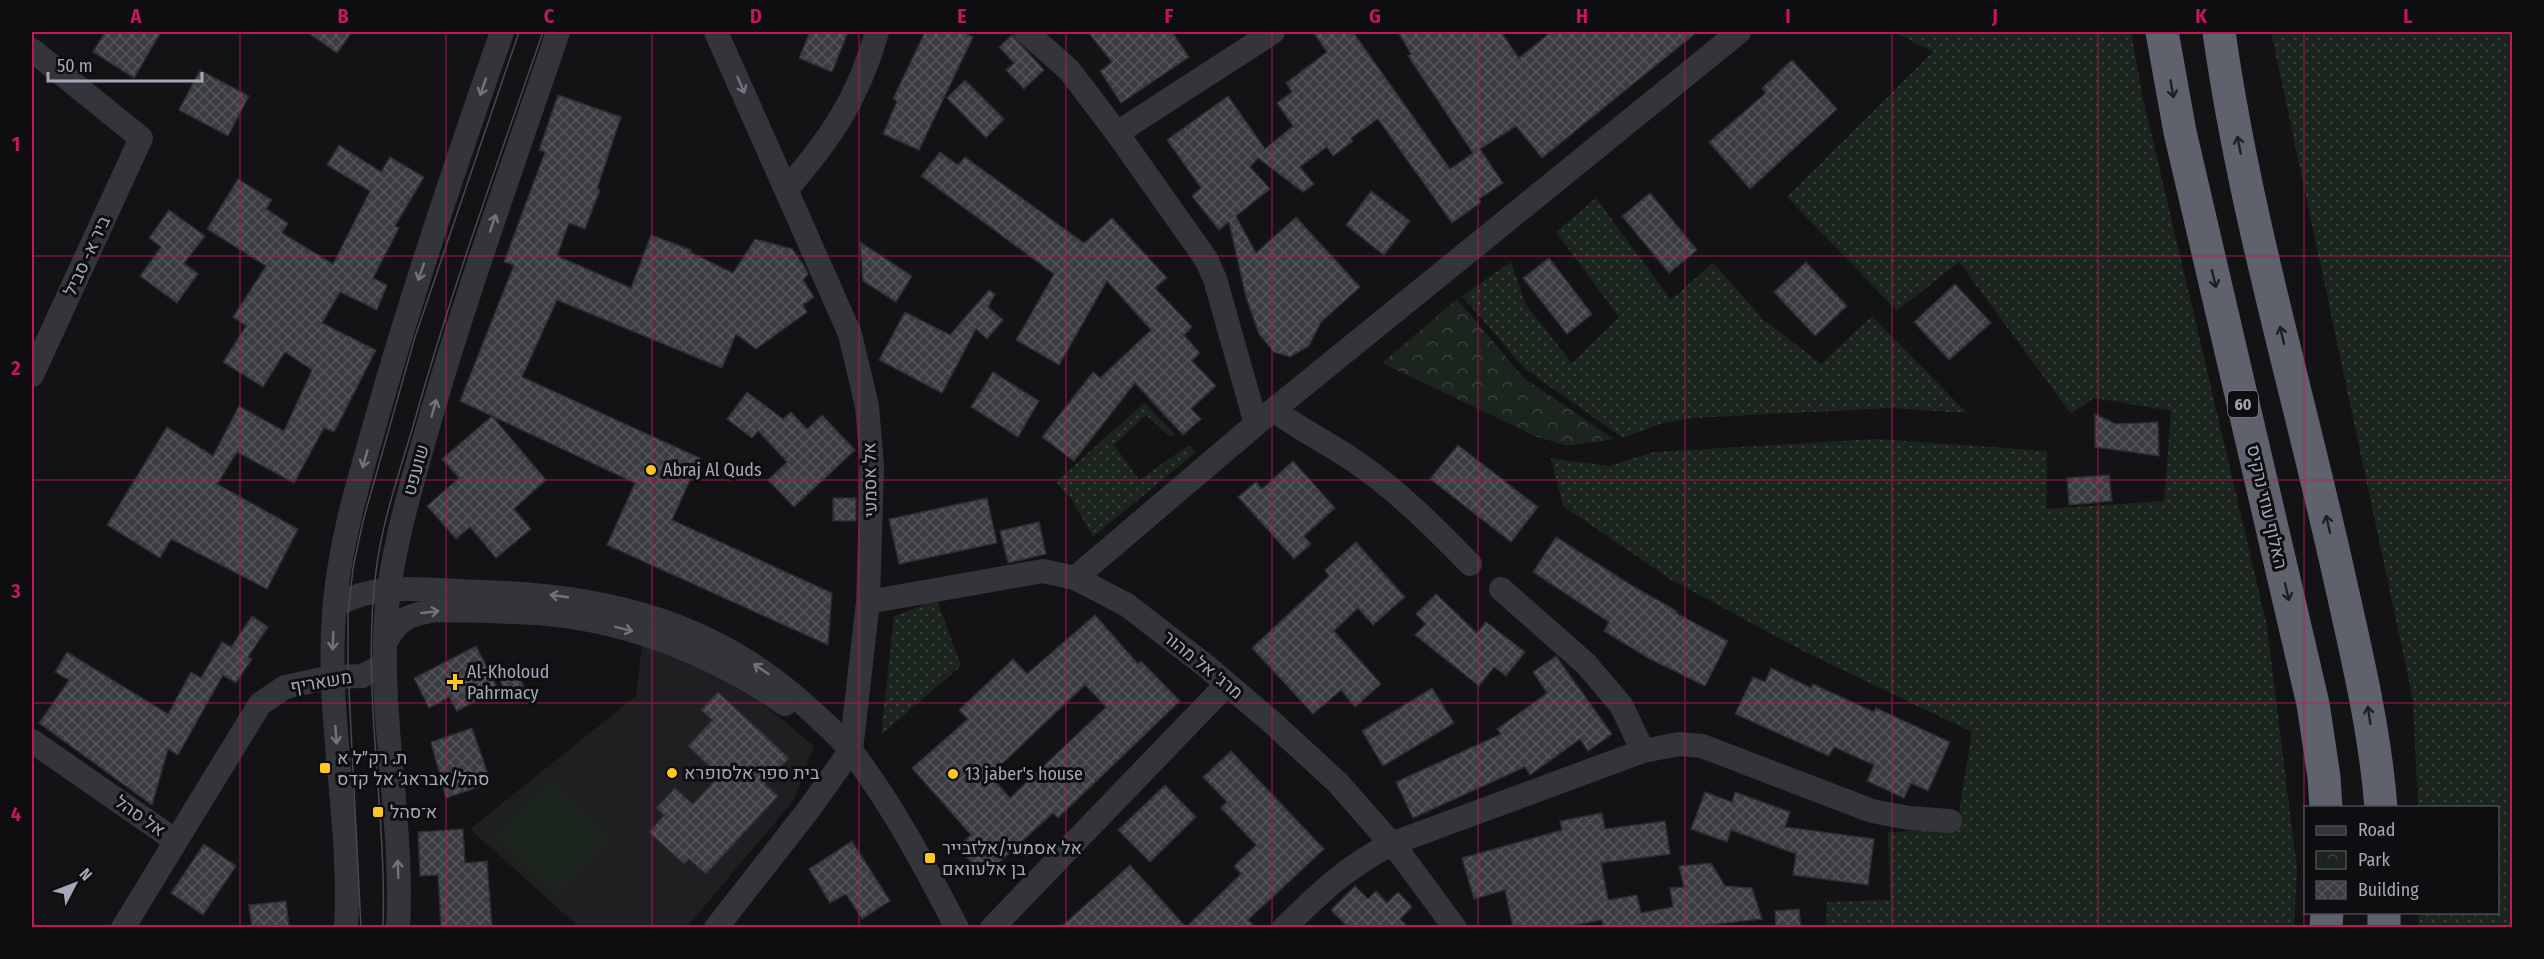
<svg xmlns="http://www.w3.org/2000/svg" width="2544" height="959" viewBox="0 0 2544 959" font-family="'Fira Sans Condensed',Heebo,sans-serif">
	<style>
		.built { fill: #1f1f22 }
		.grass { fill: url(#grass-dots) }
		.park { fill: url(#park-crowns) }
		.pitch { fill: #1b241d }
		.building { fill: url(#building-cross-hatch); stroke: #2d2d31; stroke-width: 1.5; fill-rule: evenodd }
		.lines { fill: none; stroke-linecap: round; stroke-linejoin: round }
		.minor { stroke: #34343b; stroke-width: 24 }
		.highway { stroke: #5f626c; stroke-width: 33 }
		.tram { stroke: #474850; stroke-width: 1.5 }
		.oneway { stroke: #71747f }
		.oneway2 { stroke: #1e1f22 }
		.grid { fill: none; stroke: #c2185b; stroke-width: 1.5; stroke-opacity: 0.55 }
		.poi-dot { fill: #ffc721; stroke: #0e0e10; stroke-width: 2 }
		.labels { text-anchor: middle; stroke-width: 6; stroke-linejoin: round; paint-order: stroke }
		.shield { fill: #0e0e10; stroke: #767a85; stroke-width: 1.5 }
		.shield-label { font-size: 16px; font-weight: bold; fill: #a3a8b7 }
		.street-label { font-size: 18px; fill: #a3a8b7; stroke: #0e0e10 }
		.poi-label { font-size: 18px; fill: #a3a8b7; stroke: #0e0e10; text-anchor: start }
		.neatline { fill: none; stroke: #c2185b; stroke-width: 2 }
		.grid-label { font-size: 20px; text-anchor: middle; font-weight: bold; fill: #c2185b }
	</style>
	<defs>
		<pattern id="grass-dots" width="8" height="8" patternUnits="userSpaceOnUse" patternTransform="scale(1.5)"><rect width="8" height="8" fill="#1b241d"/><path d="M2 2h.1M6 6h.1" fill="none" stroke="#39413c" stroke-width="1.8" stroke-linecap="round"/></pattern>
		<pattern id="park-crowns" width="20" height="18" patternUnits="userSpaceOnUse" patternTransform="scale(1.5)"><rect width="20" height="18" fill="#1b241d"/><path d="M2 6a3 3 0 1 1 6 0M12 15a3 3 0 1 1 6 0" fill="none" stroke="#39413c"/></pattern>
		<pattern id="building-cross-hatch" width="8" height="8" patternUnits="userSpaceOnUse" patternTransform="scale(1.5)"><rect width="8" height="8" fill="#3c3d43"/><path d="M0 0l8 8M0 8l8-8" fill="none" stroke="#55565c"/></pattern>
	</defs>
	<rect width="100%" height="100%" fill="#131315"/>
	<polygon class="built" points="642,645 701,667 762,703 814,746 794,800 687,927 579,927 470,829 636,696"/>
	<g class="grass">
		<polygon points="1894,32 2131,32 2143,98 2267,626 2297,869 2294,927 1826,927 1827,902 1890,900 1888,832 1956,830 1972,732 1803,651 1670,579 1563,506 1551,458 1608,466 1654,452 1877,439 2047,451 2047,509 2164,501 2171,411 2094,398 2071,414 1959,262 1897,311 1787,197 1933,52"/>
		<polygon points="2271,32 2512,32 2512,927 2418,927 2419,913 2498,912 2498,808 2418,807 2413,700"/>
		<polygon points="1596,198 1671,300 1713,263 1764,320 1821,364 1872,316 1967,413 1890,408 1692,418 1660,424 1623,438 1525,369 1462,296 1511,262 1526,305 1572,363 1619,317 1556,232"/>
		<polygon points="1144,403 1175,434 1171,437 1146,415 1114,445 1139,480 1189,445 1195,453 1093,537 1072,500 1056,482"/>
		<polygon points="937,600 961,666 881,735 894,616"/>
	</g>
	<polygon class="park" points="1457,299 1524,378 1614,439 1567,446 1535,436 1382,363"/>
	<polygon class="pitch" points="549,778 611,838 555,896 493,836"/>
	<g class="building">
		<polygon points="105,32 161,32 134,78 93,52"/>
		<polygon points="307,32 352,32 337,53"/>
		<polygon points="810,32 848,32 832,72 799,58"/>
		<polygon points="925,32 963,32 973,37 919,150 883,134 897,101 893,99"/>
		<polygon points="1088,32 1172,32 1189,57 1121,103 1100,71 1112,62"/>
		<polygon points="1313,32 1353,32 1450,169 1473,153 1408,56 1411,54 1398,32 1501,32 1519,58 1551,32 1697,32 1542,158 1516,126 1480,149 1503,183 1479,199 1481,202 1452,223 1378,119 1351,138 1353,141 1333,156 1327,147 1300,167 1314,184 1303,192 1258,158 1250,167 1270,189 1236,216 1256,253 1296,217 1360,287 1321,322 1309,346 1290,357 1274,352 1259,334 1246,297 1229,222 1219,230 1192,196 1201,188 1167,140 1228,96 1265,149 1293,126 1277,103 1292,92 1286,83 1327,52"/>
		<polygon points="1012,35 1044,70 1024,89 1006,70 1014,63 999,47"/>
		<polygon points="1792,60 1837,109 1750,189 1709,142 1766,93 1762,88"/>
		<polygon points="200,70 249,96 228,136 179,110"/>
		<polygon points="965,80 1004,119 986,138 947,98"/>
		<polygon points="558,95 621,117 597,189 600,190 585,229 569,223 557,256 631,288 651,235 691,250 690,252 733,273 755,239 792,249 805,267 808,274 803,280 814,297 803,305 807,312 756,349 736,334 722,368 557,300 522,377 700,458 672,520 832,593 828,645 607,545 635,483 492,416 546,480 514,509 531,529 496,558 470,527 456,539 427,506 459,478 442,459 492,416 460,401 514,265 504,262 545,152 539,150"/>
		<polygon points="339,145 381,172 390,157 424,177 395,226 399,228 373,278 387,285 377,310 340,292 322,323 376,350 334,432 324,428 294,483 237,452 217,484 298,529 267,589 171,539 160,558 107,525 167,427 213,456 239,406 284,431 312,370 285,352 263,387 223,362 246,326 233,317 266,266 207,229 238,179 272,200 266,209 288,223 282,233 333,264 370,191 327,165"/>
		<polygon points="940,152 958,165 965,157 1084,243 1112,218 1167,278 1155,288 1192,327 1184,335 1200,353 1192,361 1216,386 1191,409 1201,419 1183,435 1135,383 1074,461 1042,437 1093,372 1100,378 1151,330 1107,281 1059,365 1016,340 1054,274 921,176"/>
		<polygon points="1371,191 1410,221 1384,255 1346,225"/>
		<polygon points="1650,193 1697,250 1669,273 1622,216"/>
		<polygon points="169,210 205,236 184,263 198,274 177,303 140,276 161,247 149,238"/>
		<polygon points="860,242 912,276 896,302 863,281"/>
		<polygon points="1549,258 1592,314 1567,334 1523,278"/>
		<polygon points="1806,262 1847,306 1815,336 1774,292"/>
		<polygon points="1955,284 1991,323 1949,360 1914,322"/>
		<polygon points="989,290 995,294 988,307 1003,320 987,339 976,329 942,393 879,360 905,312 950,335"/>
		<polygon points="993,372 1039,401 1018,437 971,407"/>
		<polygon points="747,392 783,419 791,412 807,429 822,415 855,450 794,507 768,480 787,462 758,431 752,438 727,419"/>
		<polygon points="2095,414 2116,424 2158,422 2159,456 2095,447"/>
		<polygon points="1458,445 1538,507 1511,542 1430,479"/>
		<polygon points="1293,461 1335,508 1304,536 1311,544 1294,559 1238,497 1256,482 1262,489"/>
		<polygon points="2109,475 2112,501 2069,505 2067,478"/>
		<rect x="833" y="498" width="23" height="23"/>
		<polygon points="987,498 997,543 899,564 889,519"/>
		<polygon points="1039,522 1046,554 1008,563 1000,531"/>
		<polygon points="1556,537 1631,585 1677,611 1676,613 1728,641 1705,686 1648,658 1604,631 1609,622 1533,572"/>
		<polygon points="1356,542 1405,597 1373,625 1358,608 1334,631 1381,684 1355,707 1341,690 1313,714 1252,648 1329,576 1325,570"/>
		<polygon points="1436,594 1477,633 1486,622 1525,652 1506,676 1494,667 1479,686 1415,635 1426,624 1416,614"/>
		<path d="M1095 615 1138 664 1141 661 1180 701 1058 818 1053 813 984 876 957 847 971 835 912 768 968 719 959 710 1013 659 1027 674ZM1085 685 1106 707 1010 798 990 775Z"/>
		<polygon points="252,616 268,627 248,657 252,659 236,683 223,675 178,755 168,749 152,805 39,723 69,680 55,672 67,652 168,714 191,672 201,678 222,642 231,647"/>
		<polygon points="476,646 498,689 457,711 449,697 429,708 414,678"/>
		<polygon points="1556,656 1612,734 1588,751 1580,739 1530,775 1525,767 1413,818 1396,782 1501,734 1497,729 1547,693 1533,672"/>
		<polygon points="1771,668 1811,688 1813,684 1874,712 1876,708 1950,742 1928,791 1911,783 1904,798 1867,781 1874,765 1834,747 1829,756 1735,714 1753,677 1765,682"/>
		<polygon points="516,672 524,686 508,695 500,681"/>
		<polygon points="1432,688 1454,723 1383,766 1362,731"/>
		<polygon points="718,692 789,758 765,784 778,796 706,874 689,859 684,864 649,832 664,815 656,808 675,788 693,804 719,776 688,746 712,720 701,710"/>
		<polygon points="472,728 491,783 446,798 431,742"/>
		<polygon points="1231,751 1324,849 1248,920 1256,927 1061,927 1130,865 1186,927 1241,874 1234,866 1256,845 1221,808 1227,802 1203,777"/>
		<polygon points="1165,785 1196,817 1150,862 1118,830"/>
		<polygon points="1705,792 1732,802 1735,792 1790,812 1785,827 1874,839 1868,885 1793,875 1796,854 1731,830 1727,842 1691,829"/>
		<polygon points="1602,813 1605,829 1665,821 1670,854 1601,863 1608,900 1637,895 1641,913 1673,907 1670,888 1684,887 1679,866 1711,863 1725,886 1752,888 1762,919 1689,927 1603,927 1602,920 1564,927 1513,927 1505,890 1474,899 1462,858 1562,830 1560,821"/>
		<polygon points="463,829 465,863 487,861 492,927 441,927 438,875 420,876 418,832"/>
		<polygon points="852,841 890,901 862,919 846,894 830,903 809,869"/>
		<polygon points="204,844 236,866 203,915 171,893"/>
		<polygon points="1355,886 1368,899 1376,891 1387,903 1398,892 1412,907 1400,919 1408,927 1348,927 1331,910"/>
		<polygon points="286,901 289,927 252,927 249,905"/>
		<polygon points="1799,909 1801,927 1776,927 1775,911"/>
	</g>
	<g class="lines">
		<g class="minor">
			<polyline points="1026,32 1069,70 1117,133 1206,259 1215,279 1256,424"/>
			<polyline points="32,50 141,138 32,375"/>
			<polyline points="1117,133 1273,32"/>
			<path d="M786 190C831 138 858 99 877 32"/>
			<path d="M1274 410C1300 430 1329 443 1356 462 1398 491 1434 527 1470 564"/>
			<polyline points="1075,578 1256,424 1739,32"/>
			<polyline points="1501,589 1586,664 1621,705 1643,751"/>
			<polyline points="868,602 1043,571 1075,578 1127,605 1206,666 1274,724 1338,783 1402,856 1455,928"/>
			<path d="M335 606C377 580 434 591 481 592 605 595 714 622 807 707 822 721 840 736 852 752 893 806 926 868 957 928"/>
			<path d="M385 643C399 617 411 614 438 610 475 611 512 611 548 614 631 622 717 656 785 704"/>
			<polyline points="32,741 176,841 260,704 285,687 332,677 362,676 384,665"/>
			<polyline points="123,928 176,841"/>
			<path d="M346 928C352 823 326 718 334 613 339 543 360 477 379 410 415 283 458 157 502 32"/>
			<path d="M398 928C404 824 379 721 386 617 391 551 411 487 429 423 467 291 514 162 558 32"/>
			<polyline points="716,928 809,809 851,750 868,602 872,465 867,406 850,334 716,32"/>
			<polyline points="992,928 1227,684"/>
			<path d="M1284 928C1321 892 1345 868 1391 844L1643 751 1679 744 1702 746 1872 811 1909 818 1950 821"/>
		</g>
		<g class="highway">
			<polyline points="2162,32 2180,132 2313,704 2324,777 2326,808"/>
			<path d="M2219 32C2245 217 2300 398 2340 580 2357 656 2375 730 2381 808"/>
			<polyline points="2326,928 2327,912"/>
			<polyline points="2384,928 2384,912"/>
		</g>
		<g class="tram">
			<polyline points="361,928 348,670 348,615 353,568 363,521 415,337 519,32"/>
			<path d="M383 928C387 809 361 690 376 571 382 521 400 471 414 423 451 291 498 162 543 32"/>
		</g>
	</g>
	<defs><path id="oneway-shaft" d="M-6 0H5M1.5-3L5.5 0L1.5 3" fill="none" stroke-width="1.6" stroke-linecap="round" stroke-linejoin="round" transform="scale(1.5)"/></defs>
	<g class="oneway">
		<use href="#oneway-shaft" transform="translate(741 85) rotate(67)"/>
		<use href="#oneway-shaft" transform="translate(483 87) rotate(109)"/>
		<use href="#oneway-shaft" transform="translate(493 223) rotate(-71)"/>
		<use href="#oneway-shaft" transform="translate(421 272) rotate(109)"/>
		<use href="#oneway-shaft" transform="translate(434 408) rotate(-74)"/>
		<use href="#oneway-shaft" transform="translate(365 459) rotate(106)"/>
		<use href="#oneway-shaft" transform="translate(559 596) rotate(-172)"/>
		<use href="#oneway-shaft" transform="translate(430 612) rotate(-6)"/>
		<use href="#oneway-shaft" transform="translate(624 629) rotate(14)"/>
		<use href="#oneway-shaft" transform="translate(333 641) rotate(92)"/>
		<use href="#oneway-shaft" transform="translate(761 669) rotate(-146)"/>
		<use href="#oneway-shaft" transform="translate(336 735) rotate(86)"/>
		<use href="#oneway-shaft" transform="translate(398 869) rotate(-92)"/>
	</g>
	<g class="oneway2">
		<use href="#oneway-shaft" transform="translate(2172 89) rotate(80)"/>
		<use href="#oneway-shaft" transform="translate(2239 145) rotate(-101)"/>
		<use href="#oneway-shaft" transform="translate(2214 279) rotate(77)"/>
		<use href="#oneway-shaft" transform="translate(2282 335) rotate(-103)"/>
		<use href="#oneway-shaft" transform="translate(2328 524) rotate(-103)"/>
		<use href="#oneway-shaft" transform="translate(2287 592) rotate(77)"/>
		<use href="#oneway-shaft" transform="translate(2369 715) rotate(-99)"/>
	</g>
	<path class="grid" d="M240 32V928M446 32V928M652 32V928M859 32V928M1066 32V928M1272 32V928M1478 32V928M1685 32V928M1892 32V928M2098 32V928M2304 32V928M32 256H2512M32 480H2512M32 703H2512"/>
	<g class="poi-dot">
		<circle cx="651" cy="470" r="6"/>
		<path d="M452 673h6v6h6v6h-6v6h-6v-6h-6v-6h6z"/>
		<rect x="319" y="762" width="12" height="12" rx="3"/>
		<circle cx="672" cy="773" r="6"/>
		<circle cx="953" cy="774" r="6"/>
		<rect x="372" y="806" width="12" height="12" rx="3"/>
		<rect x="924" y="852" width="12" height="12" rx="3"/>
	</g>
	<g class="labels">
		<rect class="shield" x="2228" y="391" width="30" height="26" rx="4.5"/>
		<g class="shield-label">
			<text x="2243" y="410">60</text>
		</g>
		<g class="street-label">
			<text transform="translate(87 256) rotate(-65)" y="6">ביר א- סביל</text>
			<text transform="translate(416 470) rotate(-74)" y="6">שועפט</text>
			<text transform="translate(870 480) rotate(-91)" y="6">אל אסמעי</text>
			<text transform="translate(2267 507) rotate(77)" y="6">האלוף עוזי נרקיס</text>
			<text transform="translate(1203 665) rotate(39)" y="6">מרג' אל מהור</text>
			<text transform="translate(321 682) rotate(-10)" y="6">משאריף</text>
			<text transform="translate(140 816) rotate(35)" y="6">אל סהל</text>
		</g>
		<g class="poi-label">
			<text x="663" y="476">Abraj Al Quds</text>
			<text x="467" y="678">Al-Kholoud<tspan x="467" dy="21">Pahrmacy</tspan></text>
			<text x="337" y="764">ת. רק״ל א<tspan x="337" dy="21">סהל/אבראג׳ אל קדס</tspan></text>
			<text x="684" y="779">בית ספר אלסופרא</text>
			<text x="965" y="780">13 jaber's house</text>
			<text x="390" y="818">א־סהל</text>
			<text x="942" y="854">אל אסמעי/אלזבייר<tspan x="942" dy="21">בן אלעוואם</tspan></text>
		</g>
	</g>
	<rect width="2544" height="959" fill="none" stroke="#0e0e10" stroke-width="66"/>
	<rect x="2304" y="806" width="195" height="108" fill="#0e0e10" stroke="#4a4c53" stroke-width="1.5"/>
	<rect x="2316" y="826" width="30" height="9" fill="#34343b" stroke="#4a4c53" stroke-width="1.5"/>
	<text x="2358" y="836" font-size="18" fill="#a3a8b7">Road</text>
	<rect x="2316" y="851" width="30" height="18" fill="url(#park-crowns)" stroke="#4a4c53" stroke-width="1.5"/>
	<text x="2358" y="866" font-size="18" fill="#a3a8b7">Park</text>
	<rect x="2316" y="881" width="30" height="18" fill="url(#building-cross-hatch)" stroke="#4a4c53" stroke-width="1.5"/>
	<text x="2358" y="896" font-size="18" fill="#a3a8b7">Building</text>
	<g transform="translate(75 884) rotate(48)" stroke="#0e0e10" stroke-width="4.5" paint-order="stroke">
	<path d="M0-4.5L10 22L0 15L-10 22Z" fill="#a3a8b7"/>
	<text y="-9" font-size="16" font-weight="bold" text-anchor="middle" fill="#a3a8b7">N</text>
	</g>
	<path d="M48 72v9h154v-9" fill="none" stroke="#a3a8b7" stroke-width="3"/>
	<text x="57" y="72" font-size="18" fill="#a3a8b7" stroke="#0e0e10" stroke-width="4.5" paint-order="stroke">50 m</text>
	<rect x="33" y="33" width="2478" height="893" class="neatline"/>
	<g class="grid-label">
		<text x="136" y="23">A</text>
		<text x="343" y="23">B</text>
		<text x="549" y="23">C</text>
		<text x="756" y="23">D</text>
		<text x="962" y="23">E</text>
		<text x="1169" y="23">F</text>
		<text x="1375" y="23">G</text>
		<text x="1582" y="23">H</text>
		<text x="1788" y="23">I</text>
		<text x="1995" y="23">J</text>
		<text x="2201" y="23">K</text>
		<text x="2408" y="23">L</text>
		<text x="16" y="151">1</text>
		<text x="16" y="375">2</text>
		<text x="16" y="598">3</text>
		<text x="16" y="821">4</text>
	</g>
</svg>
